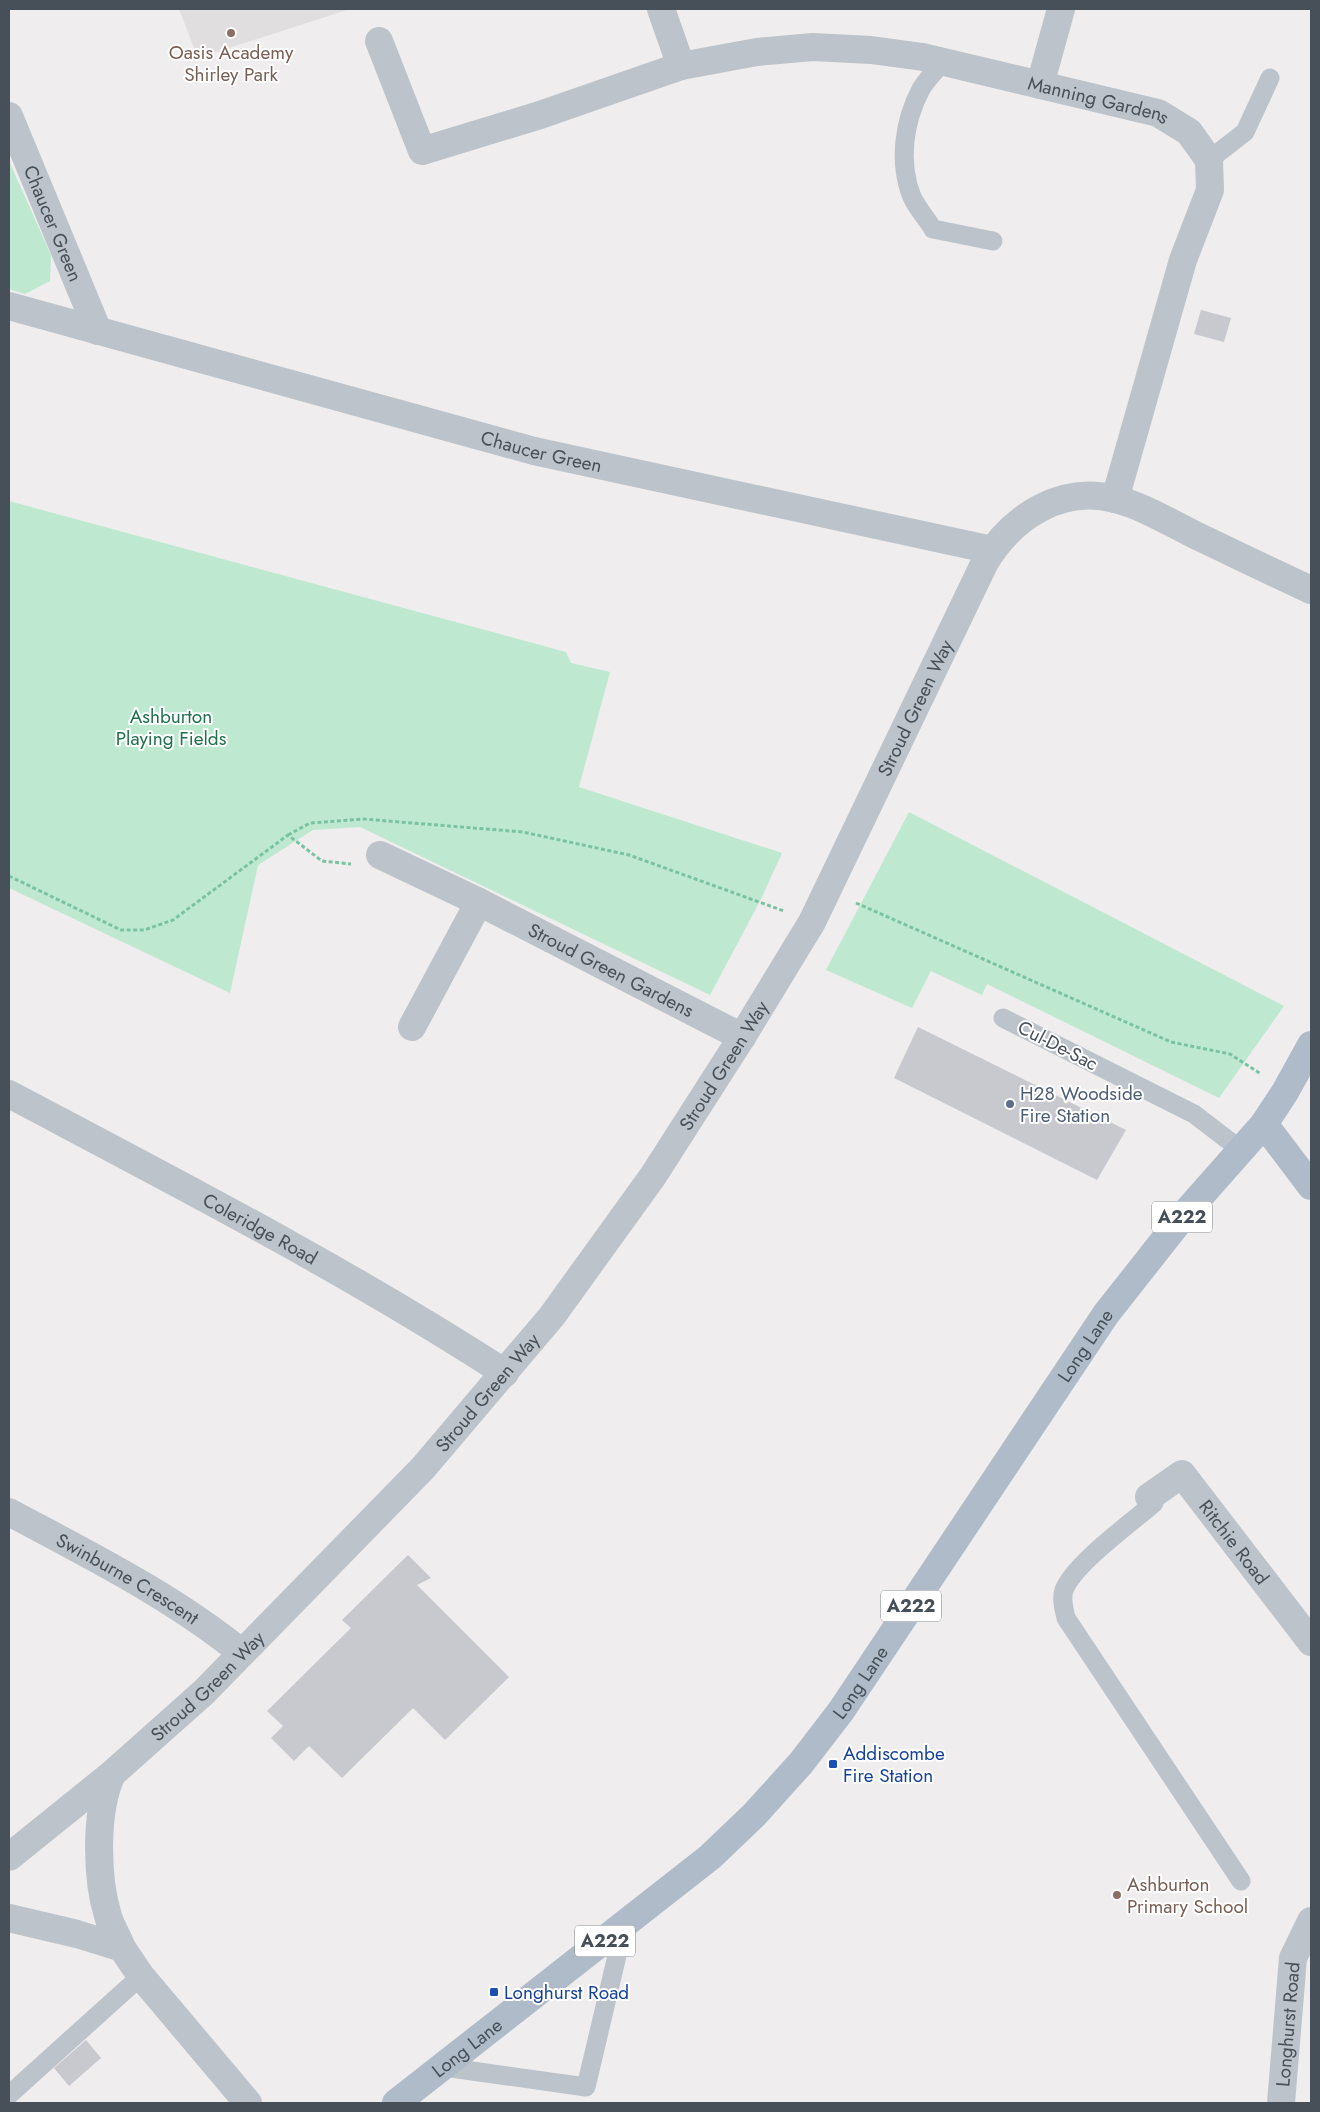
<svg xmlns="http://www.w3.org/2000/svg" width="1320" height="2112" viewBox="0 0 1320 2112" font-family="Jost,sans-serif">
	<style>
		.education { fill: #e0dede }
		.green { fill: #bee9d0 }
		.building { fill: #c7c9cf }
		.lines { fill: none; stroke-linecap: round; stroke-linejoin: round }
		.path { stroke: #7ac3a2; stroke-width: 3; stroke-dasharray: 4 2.5; stroke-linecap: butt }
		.service { stroke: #bcc3ca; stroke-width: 19 }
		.minor { stroke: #bcc3ca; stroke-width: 28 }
		.primary { stroke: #afbbc9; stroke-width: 28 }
		.education-dot { fill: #8d6e63; stroke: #fff; stroke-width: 2 }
		.service-dot { fill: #5c6f8a; stroke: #fff; stroke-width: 2 }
		.transit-dot { fill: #1a4fb4; stroke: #fff; stroke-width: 2 }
		.labels { text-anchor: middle; stroke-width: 4; stroke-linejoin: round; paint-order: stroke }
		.shield { fill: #fff; stroke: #7e848a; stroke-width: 1 }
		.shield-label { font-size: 18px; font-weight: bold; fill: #474f58 }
		.education-label { font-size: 19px; fill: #785e54; stroke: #fff }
		.street-label { font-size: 19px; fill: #474f58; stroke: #fff }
		.park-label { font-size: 19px; fill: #20714b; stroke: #fff }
		.service-label { font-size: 19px; fill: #4e5e75; stroke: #fff; text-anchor: start }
		.transit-label { font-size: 19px; fill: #164399; stroke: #fff; text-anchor: start }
	</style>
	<rect width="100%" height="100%" fill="#efeded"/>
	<polygon class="education" points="179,9 350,9 198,58"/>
	<g class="green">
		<polygon points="9,161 51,255 50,281 25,294 9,289"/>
		<polygon points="9,501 566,652 571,663 610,672 579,787 782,853 760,901 710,995 360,827 313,830 258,865 230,993 9,888"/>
		<polygon points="909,812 1284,1006 1219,1098 987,984 982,995 931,971 912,1008 826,970"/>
	</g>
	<g class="building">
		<polygon points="1201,310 1231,318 1224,342 1194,334"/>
		<polygon points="918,1027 1126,1130 1097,1180 894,1078"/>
		<polygon points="408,1555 431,1578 417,1585 509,1677 445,1740 413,1708 342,1778 309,1746 294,1761 271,1738 283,1726 267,1711 351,1628 342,1620"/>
		<polygon points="86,2040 101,2058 69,2086 54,2068"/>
	</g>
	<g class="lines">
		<g class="path">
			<polyline points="288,835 310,823 363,819 523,832 629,855 784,911"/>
			<polyline points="9,876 121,930 144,930 173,920 288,835 322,861 351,864"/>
			<polyline points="856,903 1171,1042 1230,1054 1261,1074"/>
		</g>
		<g class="service">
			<path d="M943 62C936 70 927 79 921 89 904 121 898 162 912 197 917 208 927 219 933 229L993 241"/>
			<polyline points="1209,160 1245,132 1270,78"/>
			<polyline points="1003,1018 1194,1114 1241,1150"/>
			<path d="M1149 1497 1154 1503C1131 1523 1074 1564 1064 1590 1061 1599 1064 1609 1066 1618L1241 1881"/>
			<polyline points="444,2067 586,2087 624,1926"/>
			<polyline points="9,2095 141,1976"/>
		</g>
		<g class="minor">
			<path id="s1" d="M661 9 681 66 757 52 813 47 871 50 923 57 1158 113 1189 132 1209 160 1210 190 1183 260 1115 499"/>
			<polyline points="379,41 422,151 540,115 681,66"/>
			<polyline points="1040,85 1061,9"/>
			<path id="s2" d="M9 116 98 331"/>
			<path id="s3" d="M9 306 534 451 992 550"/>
			<path id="s4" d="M380 855 479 902 742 1037"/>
			<polyline points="412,1027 479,902"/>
			<path id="s5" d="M9 1094C177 1183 346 1270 505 1373"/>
			<path id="s6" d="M1149 1497 1182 1474 1311 1642"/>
			<path id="s7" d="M9 1512C89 1555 172 1596 242 1653"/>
			<path id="s8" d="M9 1857 112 1774 204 1692 423 1468 552 1316 653 1176 742 1037 812 922 985 562C1012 517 1061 485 1115 499 1143 506 1169 522 1195 535 1233 553 1272 572 1311 590"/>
			<path d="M9 1918 77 1934 122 1948C118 1937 111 1927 108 1916 96 1877 95 1810 112 1774"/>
			<polyline points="122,1948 141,1976 248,2103"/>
			<path id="s9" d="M1281 2103 1293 1958 1311 1921"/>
		</g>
		<g class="primary">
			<polyline points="1264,1124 1311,1186"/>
			<path id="s10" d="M396 2103 710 1857 754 1815 801 1763 841 1711 1106 1314 1188 1210 1264 1124 1285 1092 1311 1045"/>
		</g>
	</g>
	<g class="education-dot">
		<circle cx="231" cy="33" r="5"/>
		<circle cx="1117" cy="1895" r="5"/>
	</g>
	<circle class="service-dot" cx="1010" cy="1104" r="5"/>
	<g class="transit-dot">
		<rect x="828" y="1759" width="10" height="10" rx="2.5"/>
		<rect x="489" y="1987" width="10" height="10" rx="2.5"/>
	</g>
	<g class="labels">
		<g class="shield">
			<rect x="1152" y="1201.5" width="60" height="31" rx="4"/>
			<rect x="881" y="1590.5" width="60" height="31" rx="4"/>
			<rect x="575" y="1925.5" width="60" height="31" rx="4"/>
		</g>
		<g class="shield-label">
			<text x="1182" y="1223">A222</text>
			<text x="911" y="1612">A222</text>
			<text x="605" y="1947">A222</text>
		</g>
		<g class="education-label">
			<text x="231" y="59">Oasis Academy<tspan x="231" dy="22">Shirley Park</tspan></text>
			<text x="1127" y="1891" text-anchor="start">Ashburton<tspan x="1127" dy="22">Primary School</tspan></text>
		</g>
		<g class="street-label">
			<text dy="7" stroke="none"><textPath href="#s1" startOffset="485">Manning Gardens</textPath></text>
			<text dy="7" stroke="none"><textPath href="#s2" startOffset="116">Chaucer Green</textPath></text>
			<text dy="7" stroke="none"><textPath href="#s3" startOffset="552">Chaucer Green</textPath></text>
			<text dy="7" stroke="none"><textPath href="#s8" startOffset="1478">Stroud Green Way</textPath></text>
			<text dy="7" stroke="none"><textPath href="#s4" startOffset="258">Stroud Green Gardens</textPath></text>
			<text transform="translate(1058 1045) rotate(27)" y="7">Cul-De-Sac</text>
			<text dy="7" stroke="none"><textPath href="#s8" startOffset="1072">Stroud Green Way</textPath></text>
			<text dy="7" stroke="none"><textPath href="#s5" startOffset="285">Coleridge Road</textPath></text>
			<text dy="7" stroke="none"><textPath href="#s10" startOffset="1035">Long Lane</textPath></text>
			<text dy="7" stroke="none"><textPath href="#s8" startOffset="668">Stroud Green Way</textPath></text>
			<text dy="7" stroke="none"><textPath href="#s6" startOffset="126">Ritchie Road</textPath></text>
			<text dy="7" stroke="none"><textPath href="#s7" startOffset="136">Swinburne Crescent</textPath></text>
			<text dy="7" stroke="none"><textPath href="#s10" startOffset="630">Long Lane</textPath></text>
			<text dy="7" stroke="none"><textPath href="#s8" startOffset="262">Stroud Green Way</textPath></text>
			<text dy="7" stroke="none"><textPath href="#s9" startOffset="79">Longhurst Road</textPath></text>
			<text dy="7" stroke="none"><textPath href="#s10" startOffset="90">Long Lane</textPath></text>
		</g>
		<g class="park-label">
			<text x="171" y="723">Ashburton<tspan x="171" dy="22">Playing Fields</tspan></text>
		</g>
		<g class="service-label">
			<text x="1020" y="1100">H28 Woodside<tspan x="1020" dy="22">Fire Station</tspan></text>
		</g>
		<g class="transit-label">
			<text x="843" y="1760">Addiscombe<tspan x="843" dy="22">Fire Station</tspan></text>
			<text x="504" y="1999">Longhurst Road</text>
		</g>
	</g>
	<rect width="1320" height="2112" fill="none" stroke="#474f58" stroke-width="20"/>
</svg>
